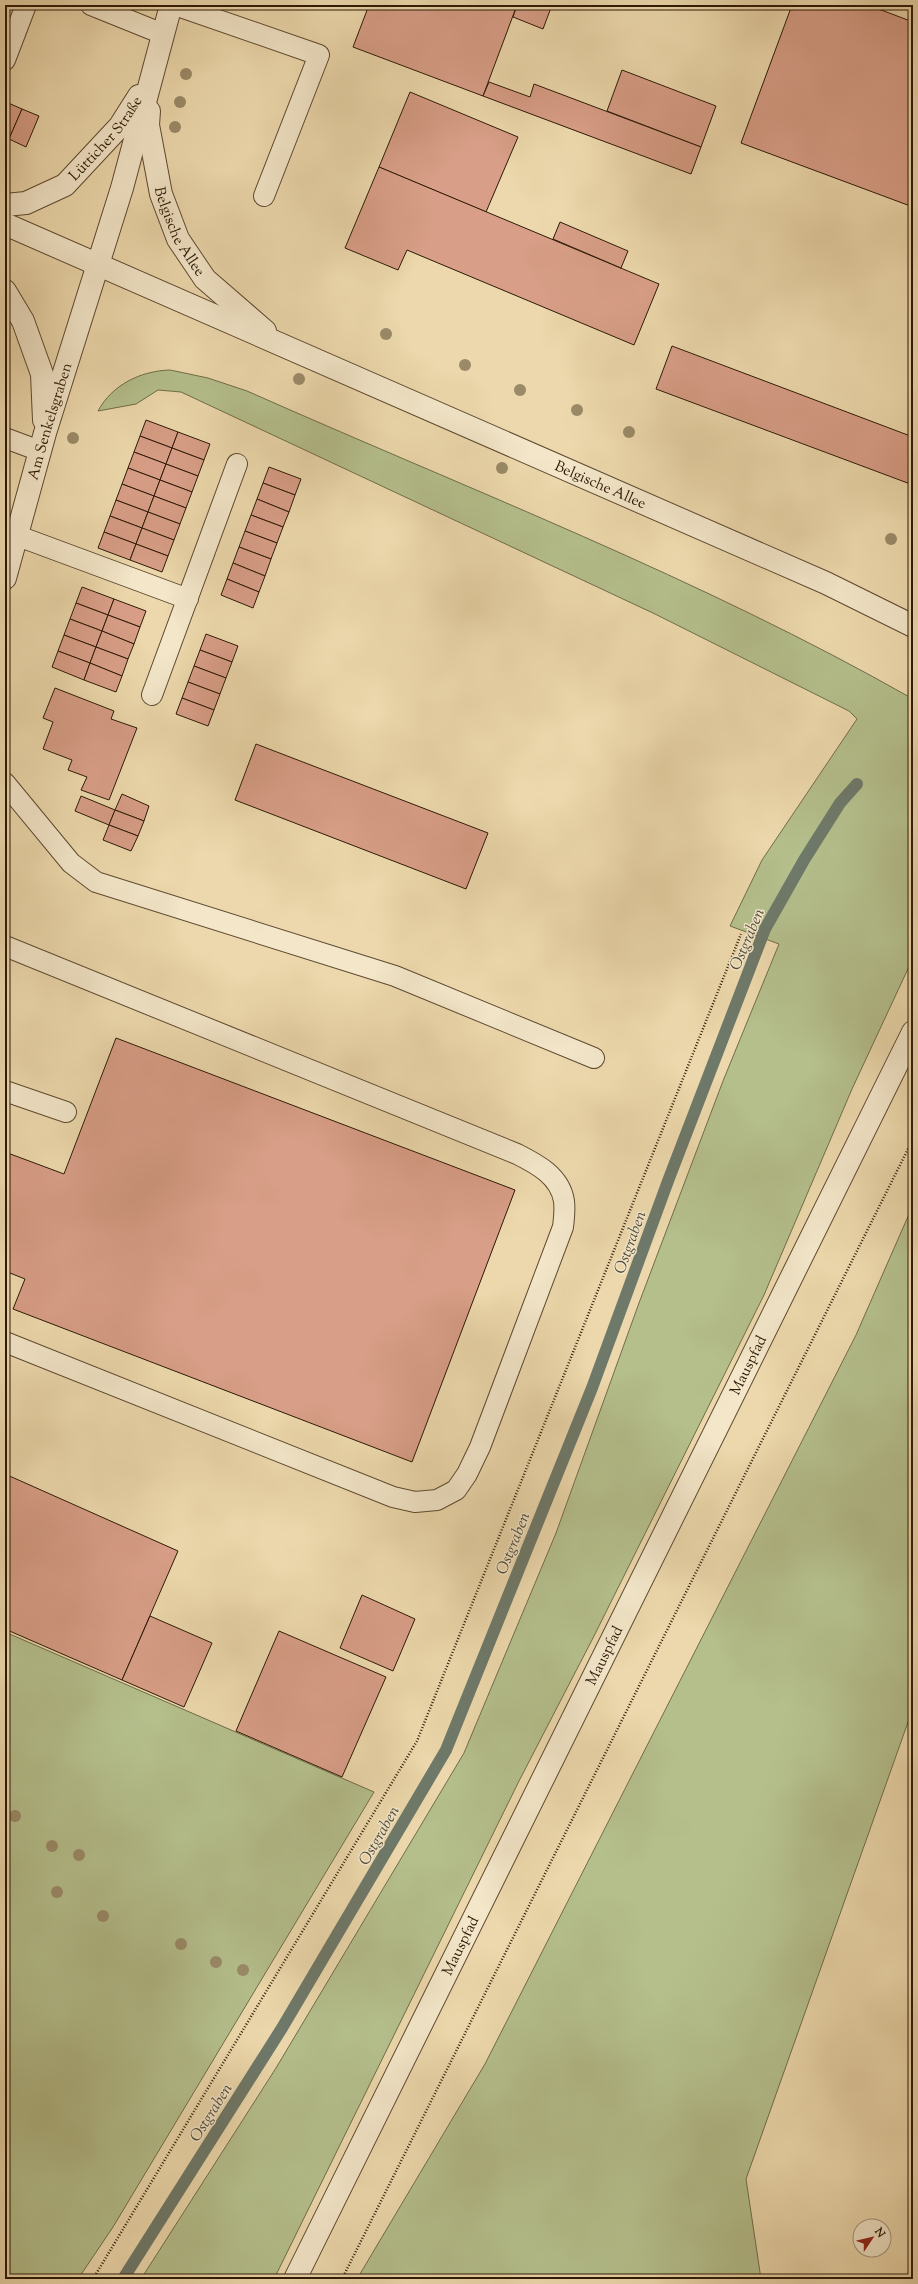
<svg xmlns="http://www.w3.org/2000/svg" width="918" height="2284" viewBox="0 0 918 2284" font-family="'Sorts Mill Goudy',serif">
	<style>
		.green { fill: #b4bf8c; stroke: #706c49 }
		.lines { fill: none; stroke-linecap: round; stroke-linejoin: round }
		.stream { stroke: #6e796a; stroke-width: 12 }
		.building { fill: #d89e87; stroke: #2d1906 }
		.service-casing { stroke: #5d4930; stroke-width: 22 }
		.minor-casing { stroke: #5d4930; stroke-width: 24 }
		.tertiary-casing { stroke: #5d4930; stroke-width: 24 }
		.path { stroke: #2d1906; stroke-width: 2.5; stroke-dasharray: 1 2; stroke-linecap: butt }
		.service { stroke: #f3e6c9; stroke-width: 20 }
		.minor { stroke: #f3e6c9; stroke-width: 22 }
		.tertiary { stroke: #f3e6c9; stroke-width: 22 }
		.tree { fill: #9a8a67 }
		.labels { text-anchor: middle; stroke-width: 3; stroke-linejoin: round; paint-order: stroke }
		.street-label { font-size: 15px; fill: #2d1906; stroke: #f3e6c9 }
		.water-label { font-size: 16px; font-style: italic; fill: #4d4938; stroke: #f3e6c9 }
	</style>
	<rect width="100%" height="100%" fill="#ecd8ac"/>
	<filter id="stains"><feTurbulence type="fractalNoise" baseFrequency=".005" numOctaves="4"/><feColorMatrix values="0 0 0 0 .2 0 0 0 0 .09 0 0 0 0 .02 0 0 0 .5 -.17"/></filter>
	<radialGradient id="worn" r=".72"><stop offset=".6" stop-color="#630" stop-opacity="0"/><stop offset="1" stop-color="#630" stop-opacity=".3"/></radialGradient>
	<g class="green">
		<path d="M170 370 208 378 247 391C470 490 700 578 913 699V958L852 1089 764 1295 593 1638 519 1781 274 2279H141L276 2068 464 1753 556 1533 639 1303 723 1081 779 944 730 926 762 860 857 719 849 711 655 614 181 392 158 390 136 404 98 411C112 385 140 371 170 370Z"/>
		<polygon points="913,1205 913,1708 746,2179 761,2279 357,2279 485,2064 856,1335"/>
		<polygon points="5,1632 374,1792 113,2227 78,2279 5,2279"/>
	</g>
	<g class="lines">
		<polyline class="stream" points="123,2279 282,2028 446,1750 592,1388 668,1181 765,929 804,860 840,803 857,784"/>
	</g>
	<g class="building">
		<polygon points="369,5 517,5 483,96 353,47"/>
		<polygon points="517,5 552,5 543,29 513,17"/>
		<polygon points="792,5 868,5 913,22 913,207 741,143"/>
		<polygon points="622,70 716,106 701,147 607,111"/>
		<polygon points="489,82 530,97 534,84 701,147 691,174 483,96"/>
		<polygon points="410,92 518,137 486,212 379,167"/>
		<polygon points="6,102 22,109 9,139 5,138"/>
		<polygon points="22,109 39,116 26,147 9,139"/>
		<polygon points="379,167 659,284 634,345 407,250 398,270 345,248"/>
		<polygon points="560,222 628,251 621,268 553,239"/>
		<polygon points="672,346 913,437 913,485 656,389"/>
		<polygon points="146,420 178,432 172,448 140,436"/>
		<polygon points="178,432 210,444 204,460 172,448"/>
		<polygon points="140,436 172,448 166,464 134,452"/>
		<polygon points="172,448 204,460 198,476 166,464"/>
		<polygon points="134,452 166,464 160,480 128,468"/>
		<polygon points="166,464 198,476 192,492 160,480"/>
		<polygon points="269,467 301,479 295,495 263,483"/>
		<polygon points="128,468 160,480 154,496 122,484"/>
		<polygon points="160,480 192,492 186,508 154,496"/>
		<polygon points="263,483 295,495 289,512 257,499"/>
		<polygon points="122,484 154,496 148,512 116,500"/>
		<polygon points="154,496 186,508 180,524 148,512"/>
		<polygon points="257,499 289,512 283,527 251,515"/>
		<polygon points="116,500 148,512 142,528 110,516"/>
		<polygon points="148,512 180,524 174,540 142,528"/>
		<polygon points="251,515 283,527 277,543 245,531"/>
		<polygon points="110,516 142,528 136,544 104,532"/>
		<polygon points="142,528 174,540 168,556 136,544"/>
		<polygon points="245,531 277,543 271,559 239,547"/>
		<polygon points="104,532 136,544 130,560 98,548"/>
		<polygon points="136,544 168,556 162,572 130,560"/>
		<polygon points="239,547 271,559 265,576 233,563"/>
		<polygon points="233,563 265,576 259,592 227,579"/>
		<polygon points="227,579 259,592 253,608 221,595"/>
		<polygon points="82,587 114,599 108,615 76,603"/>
		<polygon points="114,599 146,611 140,627 108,615"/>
		<polygon points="76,603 108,615 102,631 70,619"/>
		<polygon points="108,615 140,627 134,644 102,631"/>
		<polygon points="70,619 102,631 96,647 64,635"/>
		<polygon points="102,631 134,644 128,659 96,647"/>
		<polygon points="206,634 238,646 232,662 200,650"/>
		<polygon points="64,635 96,647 90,663 58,651"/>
		<polygon points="96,647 128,659 122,676 90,663"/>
		<polygon points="200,650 232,662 226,678 194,666"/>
		<polygon points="58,651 90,663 84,680 52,667"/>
		<polygon points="90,663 122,676 116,692 84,680"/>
		<polygon points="194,666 226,678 220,694 188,682"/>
		<polygon points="188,682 220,694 214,710 182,698"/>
		<polygon points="55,688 114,711 111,719 137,728 109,800 81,790 87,777 68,770 72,760 43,749 53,722 43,718"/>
		<polygon points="182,698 214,710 208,726 176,714"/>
		<polygon points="256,744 488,833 466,889 235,800"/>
		<polygon points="122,794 149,806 144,821 115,810"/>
		<polygon points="81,796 115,810 109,825 75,811"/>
		<polygon points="115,810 144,821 138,836 109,825"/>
		<polygon points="109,825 138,836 131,851 103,840"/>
		<polygon points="116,1038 515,1190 412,1462 13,1309 25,1279 5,1271 5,1152 64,1174"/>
		<polygon points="5,1474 178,1551 122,1680 5,1629"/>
		<polygon points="362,1595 415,1619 393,1671 340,1648"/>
		<polygon points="150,1616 212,1643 184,1707 122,1680"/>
		<polygon points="279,1631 386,1677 342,1777 236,1731"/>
	</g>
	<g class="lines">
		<g class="service-casing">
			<g id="service">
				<polyline points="91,5 163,34"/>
				<polyline points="175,5 319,55 264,196"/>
				<polyline points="5,60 26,5"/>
				<polyline points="5,438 40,451"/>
				<polyline points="18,536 188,599"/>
				<polyline points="152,695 237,464"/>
				<polyline points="5,783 71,863 96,882 395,976 594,1058"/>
				<path d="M5 946 517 1154C537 1164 560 1176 564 1201 565 1209 564 1219 563 1227L480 1447 467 1474 456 1490 437 1500 415 1502 393 1497 5 1342"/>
				<polyline points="5,1091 66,1112"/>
			</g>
		</g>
		<g class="minor-casing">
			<g id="minor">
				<path id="s1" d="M149 111 148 125 161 194 178 239 205 279 265 331"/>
				<path id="s2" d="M5 205 26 203 65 185 120 126 139 96"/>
				<path id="s3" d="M5 224 826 583 913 626"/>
				<polyline points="5,291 23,321 42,374 44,420"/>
				<path id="s4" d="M5 578 45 433 122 188 171 5"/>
			</g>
		</g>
		<g class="tertiary-casing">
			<g id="tertiary">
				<path id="s5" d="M295 2279 913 1032"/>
			</g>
		</g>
		<g class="path">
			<polyline points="93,2279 417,1741 741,934"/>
			<polyline points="342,2279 913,1139"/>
		</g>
		<use href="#service" class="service"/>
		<use href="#minor" class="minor"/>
		<use href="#tertiary" class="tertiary"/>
	</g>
	<g class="tree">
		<circle cx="186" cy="74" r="6"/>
		<circle cx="180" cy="102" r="6"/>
		<circle cx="175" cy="127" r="6"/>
		<circle cx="386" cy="334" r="6"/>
		<circle cx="465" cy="365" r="6"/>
		<circle cx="299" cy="379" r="6"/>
		<circle cx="520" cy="390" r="6"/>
		<circle cx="577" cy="410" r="6"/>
		<circle cx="629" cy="432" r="6"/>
		<circle cx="73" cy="438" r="6"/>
		<circle cx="502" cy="468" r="6"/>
		<circle cx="891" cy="539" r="6"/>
		<circle cx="15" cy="1816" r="6"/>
		<circle cx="52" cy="1846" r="6"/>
		<circle cx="79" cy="1855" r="6"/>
		<circle cx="57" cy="1892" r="6"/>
		<circle cx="103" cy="1916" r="6"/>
		<circle cx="181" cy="1944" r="6"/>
		<circle cx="216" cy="1962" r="6"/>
		<circle cx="243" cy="1970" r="6"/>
	</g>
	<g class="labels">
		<g class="street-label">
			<text dy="5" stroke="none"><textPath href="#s2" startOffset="126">Lütticher Straße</textPath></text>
			<text dy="5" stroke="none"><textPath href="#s1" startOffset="126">Belgische Allee</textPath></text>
			<text dy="5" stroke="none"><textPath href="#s4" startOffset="163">Am Senkelsgraben</textPath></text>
			<text dy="5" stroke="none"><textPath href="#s3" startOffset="650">Belgische Allee</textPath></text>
			<text dy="5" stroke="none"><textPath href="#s5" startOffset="1020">Mauspfad</textPath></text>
			<text dy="5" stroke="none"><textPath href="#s5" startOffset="696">Mauspfad</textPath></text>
			<text dy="5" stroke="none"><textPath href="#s5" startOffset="372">Mauspfad</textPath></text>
		</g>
		<g class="water-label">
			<text transform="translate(746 939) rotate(-67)" y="6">Ostgraben</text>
			<text transform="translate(629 1242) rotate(-70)" y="6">Ostgraben</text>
			<text transform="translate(512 1543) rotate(-68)" y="6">Ostgraben</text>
			<text transform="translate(378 1835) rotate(-60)" y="6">Ostgraben</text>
			<text transform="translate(210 2112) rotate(-58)" y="6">Ostgraben</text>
		</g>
	</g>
	<rect width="918" height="2284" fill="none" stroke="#ecd8ac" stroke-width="20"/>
	<rect x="6" y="6" width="906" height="2272" fill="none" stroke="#2d1906" stroke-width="2"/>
	<rect x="10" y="10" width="898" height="2264" fill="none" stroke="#2d1906"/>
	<g transform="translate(872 2238) rotate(55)"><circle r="19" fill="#f3e6c9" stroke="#a4947b"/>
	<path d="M0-3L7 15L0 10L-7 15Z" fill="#8f2418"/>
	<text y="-6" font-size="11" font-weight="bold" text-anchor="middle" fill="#2d1906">N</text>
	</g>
	<rect width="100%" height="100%" filter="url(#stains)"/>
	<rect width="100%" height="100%" fill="url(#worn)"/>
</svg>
